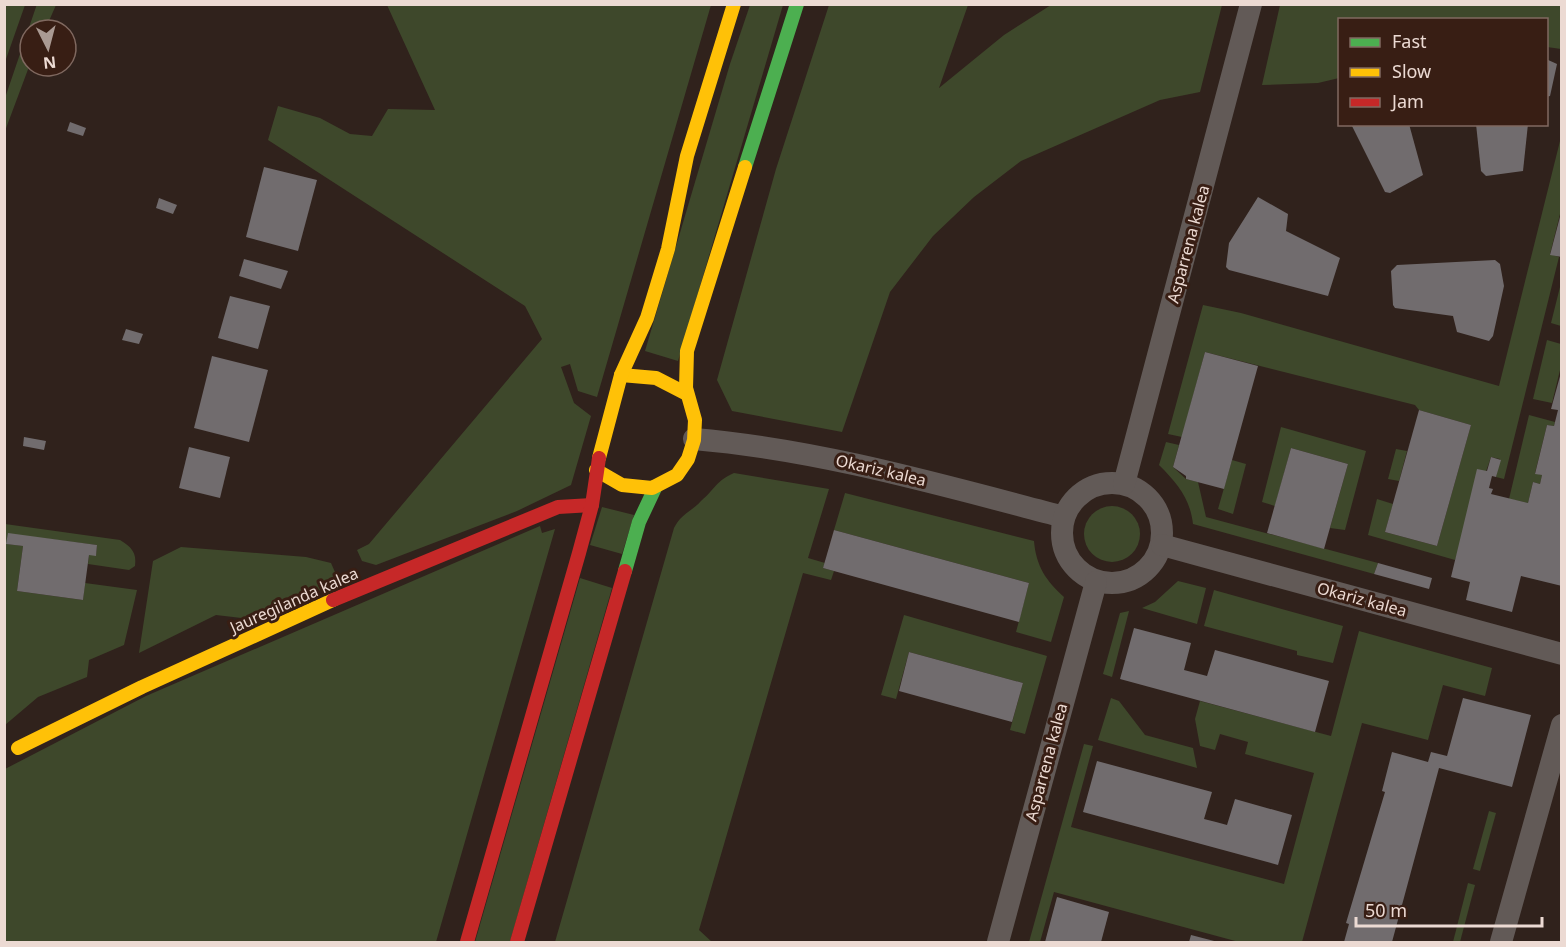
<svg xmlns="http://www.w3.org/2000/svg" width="1566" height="947" viewBox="0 0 1566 947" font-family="'Noto Sans',sans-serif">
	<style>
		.green { fill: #3e482b }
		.building { fill: #716c6e }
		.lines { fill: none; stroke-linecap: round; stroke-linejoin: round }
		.street { stroke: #625a57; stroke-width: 22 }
		.fast { stroke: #4caf50; stroke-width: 14 }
		.slow { stroke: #ffc107; stroke-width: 14 }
		.jam { stroke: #c62828; stroke-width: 14 }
		.labels { text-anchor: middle; stroke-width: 6; stroke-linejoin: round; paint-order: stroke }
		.street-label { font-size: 16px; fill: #ecdad3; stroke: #381e14 }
	</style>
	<rect width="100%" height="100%" fill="#30221c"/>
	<g class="green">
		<polygon points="5,4 25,5 5,62 4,5"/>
		<polygon points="37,4 56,5 45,30 30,30 30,64 5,131 5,98"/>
		<polygon points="387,5 711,5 597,397 578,391 570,364 561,367 574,403 591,416 571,485 517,511 376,565 362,561 357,550 369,544 542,339 525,306 268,140 278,106 320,118 350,134 372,136 388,109 435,110"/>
		<polygon points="750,5 783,5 678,361 645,351 730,64"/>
		<polygon points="829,5 968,5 939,88 1004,35 1051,5 1222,5 1200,92 1160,100 1021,161 974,197 933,236 890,292 842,432 732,411 717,380 776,169"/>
		<polygon points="1280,5 1561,5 1561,49 1547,47 1546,20 1340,20 1339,78 1318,83 1262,85"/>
		<polygon points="1560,141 1561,210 1550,254 1559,257 1504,479 1496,477 1500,459 1491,457 1455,560 1368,535 1377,499 1393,504 1385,532 1437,546 1471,425 1419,410 1415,405 1205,352 1182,437 1168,434 1203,305 1241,313 1499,386"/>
		<polygon points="1561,283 1561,326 1551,323"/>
		<polygon points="1547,340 1561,344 1561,366 1552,403 1533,399"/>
		<polygon points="1529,415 1555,422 1554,426 1547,425 1535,473 1542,475 1540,484 1533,482 1528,503 1509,499"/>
		<polygon points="1281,427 1366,451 1345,530 1330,528 1348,464 1291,448 1275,506 1262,502"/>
		<path d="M1166 442 1179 445 1173 467 1186 479 1198 482 1206 517 1378 563 1374 574 1193 524C1190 498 1177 483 1159 465Z"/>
		<polygon points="1396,449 1407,451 1399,481 1388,479"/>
		<polygon points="1232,460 1246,464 1233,514 1218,509"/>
		<path d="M734 473 829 489 808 558 825 563 823 568 834 571 831 580 803 573 699 930 712 942H555L674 528C681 514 691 512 701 501 715 489 716 481 734 473Z"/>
		<path d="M845 493 1034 541C1036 566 1046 581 1064 597L1051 642 1016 632 1029 583 834 530Z"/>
		<circle cx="1112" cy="534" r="28"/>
		<polygon points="602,507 634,515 622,554 590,545"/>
		<path d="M5 524 120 540C131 547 137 552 135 566L129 570 88 564 89 555H96L97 545 8 534 7 544 23 546 17 591 83 600 85 583 137 590 124 645 89 660 87 677 38 697 5 725V747Z"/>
		<polygon points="540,526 542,533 555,529 436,942 5,942 5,769 146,696"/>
		<polygon points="181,547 306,557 331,563 338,579 323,589 250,619 216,615 139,653 153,561"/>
		<polygon points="580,578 612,588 510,942 475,942"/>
		<polygon points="1178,581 1206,588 1197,624 1142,608 1155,602"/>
		<polygon points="1214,590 1343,626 1333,663 1297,655 1297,651 1204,626"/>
		<polygon points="1129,611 1112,677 1103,674 1120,613"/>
		<polygon points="904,615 1047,656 1025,734 1010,730 1023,683 909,652 896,699 881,695"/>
		<polygon points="1359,631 1492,668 1485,696 1443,685 1428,740 1362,723 1302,942 1239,942 1054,892 1040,942 1029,942 1084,744 1093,746 1071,827 1284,884 1314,773 1245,754 1248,742 1220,734 1215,750 1200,746 1195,719 1200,701 1331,736"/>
		<polygon points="1111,698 1119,701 1145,735 1193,748 1197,768 1098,740"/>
		<polygon points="1489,811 1496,813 1480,871 1473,869"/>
		<polygon points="1468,883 1475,885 1460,942 1453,942"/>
	</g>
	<g class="building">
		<polygon points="1546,59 1557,64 1550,96 1546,97"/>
		<polygon points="70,122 86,128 83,136 67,131"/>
		<polygon points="1351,124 1409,124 1423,175 1390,193 1385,192"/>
		<polygon points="1476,124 1528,124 1523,171 1486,176 1481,171"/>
		<polygon points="264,167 317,180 298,251 246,237"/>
		<polygon points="1258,197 1288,214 1286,231 1340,258 1328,296 1229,270 1226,267 1229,243"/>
		<polygon points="159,198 177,205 173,214 156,208"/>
		<polygon points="1561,213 1562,213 1562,257 1550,255"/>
		<polygon points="244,259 288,271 281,289 239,276"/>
		<polygon points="1495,260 1500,264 1504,286 1493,336 1489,341 1457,332 1453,316 1395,308 1393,305 1391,271 1397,265"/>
		<polygon points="230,296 270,306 258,349 218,338"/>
		<polygon points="126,329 143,334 139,344 122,340"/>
		<polygon points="1205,352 1258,366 1224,489 1186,479 1186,476 1173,467"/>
		<polygon points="212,356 268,370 249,442 194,428"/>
		<polygon points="1562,369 1562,586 1521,576 1512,612 1466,600 1470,582 1451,577 1477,469 1487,471 1491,457 1501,460 1496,477 1492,476 1489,488 1493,489 1491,494 1528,503 1533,482 1540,484 1542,475 1535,474 1547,425 1554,426 1558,410 1551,409"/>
		<polygon points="1419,410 1471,425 1437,546 1385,532"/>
		<polygon points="24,437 46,441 44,450 23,446"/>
		<polygon points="189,447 230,457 220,498 179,488"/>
		<polygon points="1291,448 1348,464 1324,549 1267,533"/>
		<polygon points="834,530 1029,583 1019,622 823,568"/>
		<polygon points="8,533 97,545 96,556 89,555 83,600 17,591 23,546 6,544"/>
		<polygon points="1378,563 1432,578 1429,589 1374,574"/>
		<polygon points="1134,628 1191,643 1184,670 1207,676 1215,650 1329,681 1315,732 1120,679"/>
		<polygon points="909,652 1023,683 1012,722 899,691"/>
		<polygon points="1463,698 1531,715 1512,787 1439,768 1392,942 1344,942 1349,924 1346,923 1385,792 1382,791 1392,752 1428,762 1431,752 1447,756"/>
		<polygon points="1097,761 1212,792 1204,819 1216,822 1227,825 1235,799 1292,815 1278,865 1083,812"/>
		<polygon points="1057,897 1109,912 1101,942 1045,942"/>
		<polygon points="1191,935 1218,942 1189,942"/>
	</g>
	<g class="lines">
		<g class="street">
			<path d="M694 439C821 450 941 485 1064 517"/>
			<circle cx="1112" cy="533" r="50"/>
			<polyline points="1124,484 1251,4"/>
			<polyline points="1162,545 1562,654"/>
			<polyline points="998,942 1096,582"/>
			<polyline points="1501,942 1562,725"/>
		</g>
		<g class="fast">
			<polyline points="745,167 797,4"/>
			<polyline points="625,571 639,522 655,488"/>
		</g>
		<g class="slow">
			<polyline points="621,375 656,378 687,394"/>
			<polyline points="599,458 621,375 647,318 668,249 687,156 734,4"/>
			<polyline points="596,470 622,485 652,488 677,475 688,459 694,440 695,420 686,388 687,351 745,167"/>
			<polyline points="18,748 142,687 333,600"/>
		</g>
		<g class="jam">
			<polyline points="333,600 558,507 592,505"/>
			<polyline points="467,942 579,553 592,505 599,458"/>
			<polyline points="517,942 625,571"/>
		</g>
	</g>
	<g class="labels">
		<g class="street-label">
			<text transform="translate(1188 244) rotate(-75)" y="6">Asparrena kalea</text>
			<text transform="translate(881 470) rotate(13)" y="6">Okariz kalea</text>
			<text transform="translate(1362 599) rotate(15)" y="6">Okariz kalea</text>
			<text transform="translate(294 600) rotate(-24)" y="6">Jauregilanda kalea</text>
			<text transform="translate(1046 762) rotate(-75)" y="6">Asparrena kalea</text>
		</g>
	</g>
	<rect width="1566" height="947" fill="none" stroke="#ecdad3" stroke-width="12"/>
	<rect x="1338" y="18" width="210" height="108" fill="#381e14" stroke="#806960" stroke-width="1.5"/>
	<rect x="1350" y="38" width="30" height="9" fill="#4caf50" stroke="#806960" stroke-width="1.5"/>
	<text x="1392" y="48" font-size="18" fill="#ecdad3">Fast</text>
	<rect x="1350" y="68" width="30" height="9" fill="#ffc107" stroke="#806960" stroke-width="1.5"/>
	<text x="1392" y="78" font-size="18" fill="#ecdad3">Slow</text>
	<rect x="1350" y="98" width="30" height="9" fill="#c62828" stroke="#806960" stroke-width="1.5"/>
	<text x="1392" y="108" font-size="18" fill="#ecdad3">Jam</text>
	<g transform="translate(48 48) rotate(174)"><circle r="28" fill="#381e14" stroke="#806960" stroke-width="1.5"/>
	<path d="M0-4.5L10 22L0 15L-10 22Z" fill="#aa9a93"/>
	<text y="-9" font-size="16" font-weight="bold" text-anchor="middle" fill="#ecdad3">N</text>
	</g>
	<path d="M1356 917v9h186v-9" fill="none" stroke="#ecdad3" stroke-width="3"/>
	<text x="1365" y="917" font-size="18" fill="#ecdad3" stroke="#381e14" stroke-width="4.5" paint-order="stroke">50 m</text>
</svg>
